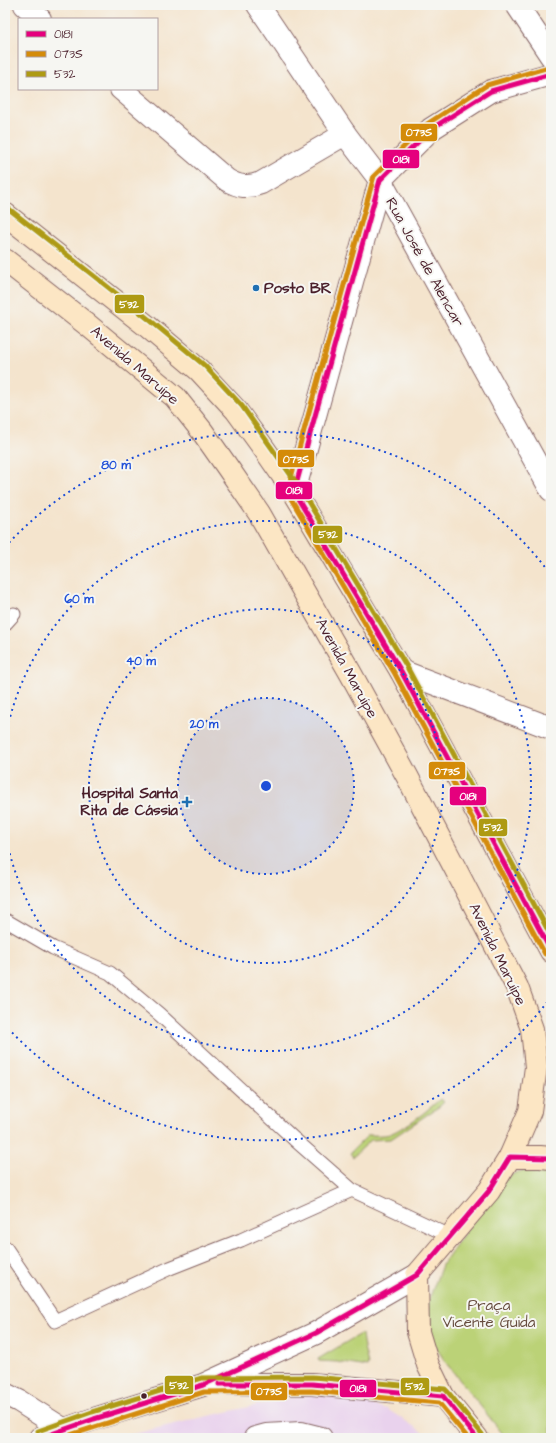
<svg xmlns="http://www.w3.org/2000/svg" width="556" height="1443" viewBox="0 0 556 1443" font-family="'Architects Daughter',sans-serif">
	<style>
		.built { fill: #e9d2ed }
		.green { fill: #bbd277; stroke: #827851 }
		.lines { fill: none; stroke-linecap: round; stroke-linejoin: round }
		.service-casing { stroke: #866464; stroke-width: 15 }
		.minor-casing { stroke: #866464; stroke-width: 24 }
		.tertiary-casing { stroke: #866464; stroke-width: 24 }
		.secondary-casing { stroke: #866464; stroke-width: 24 }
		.service { stroke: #fff; stroke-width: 13 }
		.minor { stroke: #fff; stroke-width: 22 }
		.tertiary { stroke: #fff; stroke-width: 22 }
		.secondary { stroke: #fce6c4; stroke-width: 22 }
		.bus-1-casing { stroke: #f6f6f2; stroke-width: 8 }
		.bus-2-casing { stroke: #f6f6f2; stroke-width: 8 }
		.bus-3-casing { stroke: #f6f6f2; stroke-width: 8 }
		.bus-1 { stroke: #e5007d; stroke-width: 5 }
		.bus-2 { stroke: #d48b09; stroke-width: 5 }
		.bus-3 { stroke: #ae9a13; stroke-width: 5 }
		.ring { fill: none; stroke: #1d4ed8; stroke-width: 2; stroke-dasharray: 2 4 }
		.poi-dot { fill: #1f6fb2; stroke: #f6f6f2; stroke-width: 1.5 }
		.bus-dot { fill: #4a1f2b; stroke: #f6f6f2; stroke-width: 1.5 }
		.labels { text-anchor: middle; stroke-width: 4; stroke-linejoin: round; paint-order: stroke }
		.street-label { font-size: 15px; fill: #4a1f2b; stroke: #f6f6f2 }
		.poi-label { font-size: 15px; font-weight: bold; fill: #4a1f2b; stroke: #f6f6f2; text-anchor: start }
		.park-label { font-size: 15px; fill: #664c3e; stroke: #f6f6f2 }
		.centre { fill: #1d4ed8; stroke: #f6f6f2; stroke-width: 2 }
		.ring-label { font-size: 12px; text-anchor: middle; font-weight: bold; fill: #1d4ed8; stroke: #f6f6f2; stroke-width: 4; stroke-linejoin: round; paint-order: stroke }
		.line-badge { stroke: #f6f6f2; stroke-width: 1.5 }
		.badge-label { font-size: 11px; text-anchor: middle; font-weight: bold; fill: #fff }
	</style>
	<rect width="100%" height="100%" fill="#f6f6f2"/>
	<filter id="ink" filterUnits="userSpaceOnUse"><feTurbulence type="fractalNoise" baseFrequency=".025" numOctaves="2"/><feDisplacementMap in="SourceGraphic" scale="8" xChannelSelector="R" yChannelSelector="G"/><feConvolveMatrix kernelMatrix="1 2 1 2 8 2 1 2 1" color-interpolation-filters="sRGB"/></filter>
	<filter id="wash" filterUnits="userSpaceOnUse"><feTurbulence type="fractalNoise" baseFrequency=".012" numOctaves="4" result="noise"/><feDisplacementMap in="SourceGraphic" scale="16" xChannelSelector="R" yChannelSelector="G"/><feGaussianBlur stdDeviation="0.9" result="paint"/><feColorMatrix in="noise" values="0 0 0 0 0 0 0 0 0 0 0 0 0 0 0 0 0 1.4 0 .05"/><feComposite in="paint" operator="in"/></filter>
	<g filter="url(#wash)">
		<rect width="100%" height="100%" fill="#f4e4cd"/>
		<polygon class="built" points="303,1395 328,1395 355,1400 387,1409 432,1438 117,1438 199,1418"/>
		<g class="green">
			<path d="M440 1099 444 1102 440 1106 391 1139 371 1140 353 1157 350 1153 368 1135C374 1135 384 1136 390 1134 408 1126 426 1112 440 1099Z"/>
			<polygon points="551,1167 551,1438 506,1438 446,1363 434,1344 428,1329 428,1302 442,1265 500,1182 515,1173 531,1168"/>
			<path d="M360 1334H362C363 1345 366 1355 368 1365L367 1367 337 1362 319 1361 318 1359Z"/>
		</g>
	</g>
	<g filter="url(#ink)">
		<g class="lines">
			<g class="service-casing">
				<g id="service">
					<polyline points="5,624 14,614"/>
					<polyline points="5,920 53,948 110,973 159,1014 294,1139 352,1190 450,1236"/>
					<polyline points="5,1247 55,1321 170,1268 241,1240 352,1190"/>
				</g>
			</g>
			<g class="minor-casing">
				<g id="minor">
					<polyline points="25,5 40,19"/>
					<polyline points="258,5 345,134 380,180 551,490"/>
					<polyline points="517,5 551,56"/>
					<path d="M121 89 227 180C239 187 248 188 261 183L345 134"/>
					<polyline points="294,492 380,180 431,129 491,91 551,74"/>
					<polyline points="401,671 551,728"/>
					<polyline points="5,1394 19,1401 63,1429"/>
					<polyline points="255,1438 266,1435 301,1433 321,1438"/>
				</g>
			</g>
			<g class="tertiary-casing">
				<g id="tertiary">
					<polyline points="210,1384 312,1384 443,1396"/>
					<polyline points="40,1438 94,1419 203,1385 316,1333 417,1275"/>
				</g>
			</g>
			<g class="secondary-casing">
				<g id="secondary">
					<polyline points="5,214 147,326 199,370 236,410 265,450 294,492 401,671 551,951"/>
					<polyline points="5,260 89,326 175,397 202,431 228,468 259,513 351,674 407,776 517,987 532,1029 536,1067 530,1111 510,1157 489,1191 417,1275 418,1332 428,1365 443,1396 477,1438"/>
					<polyline points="510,1157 540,1157 551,1158"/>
				</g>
			</g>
			<use href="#service" class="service"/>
			<use href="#minor" class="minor"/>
			<use href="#tertiary" class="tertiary"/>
			<use href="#secondary" class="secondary"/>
			<g class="bus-1-casing">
				<g id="bus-1">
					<polyline points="551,74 491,91 431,129 380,180 294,492 401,671 551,951"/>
					<polyline points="219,1384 312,1384 443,1396 477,1438"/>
					<polyline points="40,1438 94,1419 203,1385 316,1333 417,1275 489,1191 510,1157 551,1158"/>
				</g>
			</g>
			<g class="bus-2-casing">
				<g id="bus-2">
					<polyline points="545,954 395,674 287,492 374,176 427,124 487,85 549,67"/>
					<polyline points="61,1438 204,1392 312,1391 439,1403 468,1438"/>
				</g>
			</g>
			<g class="bus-3-casing">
				<g id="bus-3">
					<polyline points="9,209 151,321 204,365 242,406 300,488 407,667 551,936"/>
					<polyline points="38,1431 92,1412 202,1378 313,1377 445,1389 448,1392 482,1434"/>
				</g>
			</g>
			<use href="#bus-1" class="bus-1"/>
			<use href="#bus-2" class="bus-2"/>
			<use href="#bus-3" class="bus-3"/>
		</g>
	</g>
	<circle cx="266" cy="786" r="88" fill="#1d4ed8" fill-opacity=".12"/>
	<g class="ring">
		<circle cx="266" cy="786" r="88"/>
		<circle cx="266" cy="786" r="177"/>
		<path d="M5 740A265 265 0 1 1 5 832"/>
		<path d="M551 997A354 354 0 0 1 5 1025M5 547A354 354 0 0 1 551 575"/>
	</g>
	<g class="poi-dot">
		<circle cx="256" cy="288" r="4"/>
		<path d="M185 796h4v4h4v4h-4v4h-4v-4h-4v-4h4z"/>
	</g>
	<circle class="bus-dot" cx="144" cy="1396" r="3.5"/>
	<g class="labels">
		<g class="street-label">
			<text transform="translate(425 262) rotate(61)" y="5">Rua José de Alencar</text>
			<text transform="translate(135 365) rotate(41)" y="5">Avenida Maruípe</text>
			<text transform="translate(347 668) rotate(61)" y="5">Avenida Maruípe</text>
			<text transform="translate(498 954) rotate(64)" y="5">Avenida Maruípe</text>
		</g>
		<g class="poi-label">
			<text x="264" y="293">Posto BR</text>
			<text x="178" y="798" text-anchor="end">Hospital Santa<tspan x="178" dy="17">Rita de Cássia</tspan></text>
		</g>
		<g class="park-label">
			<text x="489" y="1310">Praça<tspan x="489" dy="17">Vicente Guida</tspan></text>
		</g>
	</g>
	<circle cx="266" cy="786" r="6" class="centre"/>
	<g class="ring-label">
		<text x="116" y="469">80 m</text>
		<text x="79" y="603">60 m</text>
		<text x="141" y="665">40 m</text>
		<text x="204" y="728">20 m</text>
	</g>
	<g class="line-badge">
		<rect x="400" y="123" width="38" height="19" rx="4" fill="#d48b09"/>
		<rect x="382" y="149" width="38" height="20" rx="4" fill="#e5007d"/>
		<rect x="114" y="294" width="31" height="20" rx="4" fill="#ae9a13"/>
		<rect x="277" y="449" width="38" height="19" rx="4" fill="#d48b09"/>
		<rect x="275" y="481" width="38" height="19" rx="4" fill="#e5007d"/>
		<rect x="312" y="525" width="31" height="19" rx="4" fill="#ae9a13"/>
		<rect x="428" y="761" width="38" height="19" rx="4" fill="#d48b09"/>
		<rect x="449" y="786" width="38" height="20" rx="4" fill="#e5007d"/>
		<rect x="478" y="818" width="30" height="19" rx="4" fill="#ae9a13"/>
		<rect x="164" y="1375" width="30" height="20" rx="4" fill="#ae9a13"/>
		<rect x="400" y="1377" width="30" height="19" rx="4" fill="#ae9a13"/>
		<rect x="339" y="1379" width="38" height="19" rx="4" fill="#e5007d"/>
		<rect x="250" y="1382" width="38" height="19" rx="4" fill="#d48b09"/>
	</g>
	<g class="badge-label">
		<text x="419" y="136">073S</text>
		<text x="401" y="163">0181</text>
		<text x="129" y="308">532</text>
		<text x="296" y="463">073S</text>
		<text x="294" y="494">0181</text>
		<text x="328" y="538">532</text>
		<text x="447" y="775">073S</text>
		<text x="468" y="800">0181</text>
		<text x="493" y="831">532</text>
		<text x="179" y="1389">532</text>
		<text x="415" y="1390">532</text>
		<text x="358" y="1392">0181</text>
		<text x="269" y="1395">073S</text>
	</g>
	<rect width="556" height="1443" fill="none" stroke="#f6f6f2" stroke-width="20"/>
	<rect x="18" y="18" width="140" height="72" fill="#f6f6f2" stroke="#b1a0a2"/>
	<rect x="26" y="31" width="20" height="6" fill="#e5007d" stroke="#b1a0a2"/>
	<text x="54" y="38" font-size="12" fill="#4a1f2b">0181</text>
	<rect x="26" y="51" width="20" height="6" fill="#d48b09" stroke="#b1a0a2"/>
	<text x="54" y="58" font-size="12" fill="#4a1f2b">073S</text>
	<rect x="26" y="71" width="20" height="6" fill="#ae9a13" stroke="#b1a0a2"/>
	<text x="54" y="78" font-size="12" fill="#4a1f2b">532</text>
</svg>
